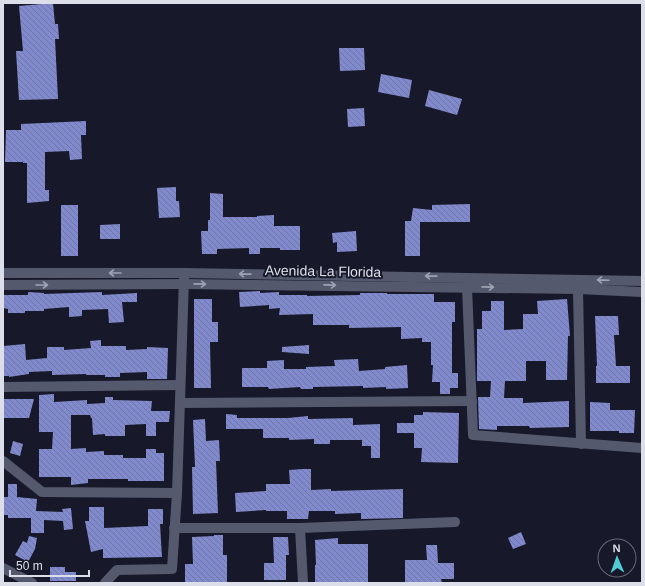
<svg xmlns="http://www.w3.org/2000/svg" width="645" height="586" viewBox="0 0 645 586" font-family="Arial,sans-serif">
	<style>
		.building { fill: url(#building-back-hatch) }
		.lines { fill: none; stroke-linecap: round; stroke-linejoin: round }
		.minor { stroke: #55596d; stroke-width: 10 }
		.oneway { stroke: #9fa2b2 }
		.labels { text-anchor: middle; stroke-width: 4; stroke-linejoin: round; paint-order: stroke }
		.street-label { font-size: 14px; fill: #dcdeea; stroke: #17192a }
	</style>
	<defs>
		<pattern id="building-back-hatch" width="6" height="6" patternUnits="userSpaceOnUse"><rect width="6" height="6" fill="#818acc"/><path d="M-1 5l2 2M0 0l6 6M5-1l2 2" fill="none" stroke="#6e75a4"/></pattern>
	</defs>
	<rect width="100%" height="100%" fill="#17192a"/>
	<g class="building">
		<polygon points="53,3 55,24 58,24 59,39 55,39 58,99 19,100 16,51 23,51 19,6"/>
		<polygon points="339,48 364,48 365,70 340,71"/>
		<polygon points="381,74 412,80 409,98 378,92"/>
		<polygon points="429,90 462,99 457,115 425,106"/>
		<polygon points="364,108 365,126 348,127 347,109"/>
		<polygon points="86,121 86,135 81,135 82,159 70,160 69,151 45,152 45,190 49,190 49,201 27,203 27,163 23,163 23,162 5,162 6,130 21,130 21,124"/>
		<polygon points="176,187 176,201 179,201 180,217 159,218 157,188"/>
		<polygon points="210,193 223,194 223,217 257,217 257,216 274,215 274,226 300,226 300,250 280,250 280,248 260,248 260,254 249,254 249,248 217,249 217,254 202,254 201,231 208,231 208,220 210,220"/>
		<polygon points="470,204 470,222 420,222 420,256 405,256 405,221 411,221 413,208 432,210 432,205"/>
		<rect x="61" y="205" width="17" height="51"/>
		<polygon points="120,224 120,239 100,239 100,225"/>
		<polygon points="356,231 357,251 337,252 337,242 333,243 332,233"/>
		<polygon points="260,291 260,293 279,292 279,295 307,295 307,296 360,295 360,293 387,293 387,294 434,294 434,302 455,302 455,322 452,322 452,373 458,373 458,388 450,388 450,394 440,394 440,382 432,382 433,365 431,365 431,342 422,342 422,338 401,339 401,327 349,328 349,325 313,325 313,314 279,315 280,308 269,309 269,305 240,307 239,292"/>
		<polygon points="28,292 44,293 44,294 102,292 102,295 137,293 137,302 122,302 124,322 109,323 108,309 82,310 82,316 69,317 69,307 44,309 44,311 25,311 25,313 8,313 8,309 3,308 3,295 28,295"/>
		<polygon points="194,299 212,299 212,322 218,322 218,342 210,342 211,388 194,388"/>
		<polygon points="567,299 570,336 568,336 567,380 546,380 546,361 526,361 526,381 505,381 504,398 523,398 523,403 569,401 569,427 530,428 529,426 497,426 497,430 479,429 478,397 490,397 491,381 477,381 477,329 482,329 482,311 491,311 491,301 504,301 504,330 523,329 523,314 538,314 537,301"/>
		<polygon points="595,316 618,316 619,335 614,335 616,366 630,366 630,383 596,383 596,366 597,366"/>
		<polygon points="101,340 101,346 126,346 126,350 147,349 147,347 168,348 167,379 147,379 147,372 120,373 120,377 105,377 105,375 86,375 86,374 52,375 52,371 29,372 29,374 9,377 9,376 3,376 3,346 25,344 26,360 47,358 47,347 64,347 64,350 91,348 90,341"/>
		<polygon points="309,345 309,354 282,352 282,347"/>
		<polygon points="358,359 359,371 385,369 385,367 407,365 408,388 386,389 386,387 363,388 363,386 313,387 313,389 301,389 300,387 269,389 268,387 242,387 242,368 267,368 267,361 284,360 284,369 306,369 306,367 335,366 334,360"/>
		<polygon points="54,394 54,402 87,400 87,404 105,403 105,397 113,397 113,400 152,401 151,411 170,411 169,422 156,422 156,436 146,436 146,424 125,425 125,436 105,436 105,434 93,435 92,418 91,418 90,415 71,415 71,449 86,448 86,452 104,451 104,455 123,455 123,458 146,458 146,449 156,449 156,453 164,453 164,481 128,481 128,479 88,479 88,483 71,485 71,477 39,477 39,449 52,449 53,432 39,432 39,395"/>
		<polygon points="3,399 34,399 29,418 3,418"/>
		<polygon points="590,402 610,403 610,410 635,410 634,433 619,433 619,431 590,431"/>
		<polygon points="423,412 459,413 458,463 421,462 422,448 414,448 414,433 397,433 397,423 414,423 414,415 423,415"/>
		<polygon points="226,414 237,415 237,418 288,418 308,416 308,419 353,418 353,425 380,424 380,458 371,458 371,446 362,446 362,440 330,440 330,444 314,444 314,439 289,440 289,438 263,438 263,429 226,429"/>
		<polygon points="205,419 206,441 219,440 220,461 216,461 218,513 193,514 192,467 195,467 193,420"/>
		<polygon points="13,441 23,444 20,456 10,453"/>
		<polygon points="303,469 311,469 311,490 331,489 331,491 403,489 403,518 361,519 361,513 335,514 335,511 309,511 308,519 287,519 287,511 266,511 266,510 236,512 235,493 266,491 266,484 290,484 289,470"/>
		<polygon points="8,484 17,484 17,497 37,499 36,511 63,512 62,509 71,508 73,529 64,530 63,521 44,520 44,533 31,533 31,518 8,518 8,515 3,515 3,497 8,497"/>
		<polygon points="89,507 104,507 104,528 148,526 148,509 163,509 163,524 160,524 162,557 103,558 103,549 91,552 85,521 89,521"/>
		<polygon points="521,532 526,544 513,549 508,538"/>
		<polygon points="214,535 223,535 223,555 227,555 227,583 185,583 185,564 193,564 192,537 214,536"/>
		<polygon points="29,536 37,538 35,549 28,562 15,555 23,541 27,543"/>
		<polygon points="273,537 288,537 289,555 286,555 286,580 264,580 264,563 274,563"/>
		<polygon points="338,538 338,544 368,544 368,583 315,583 315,565 316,565 315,540"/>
		<polygon points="426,545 437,545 438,563 454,563 454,579 441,579 442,583 405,583 405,560 427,560"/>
		<polygon points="50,567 65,567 65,572 76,572 76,581 50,581"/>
	</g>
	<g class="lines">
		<g class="minor">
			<polyline points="3,273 184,273 642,281"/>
			<polyline points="3,285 184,284 578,289 642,292"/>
			<polyline points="467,287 473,435 642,448"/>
			<polyline points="578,289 581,444"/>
			<polyline points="3,387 180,385"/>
			<polyline points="180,403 472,401"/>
			<polyline points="3,461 42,492 177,493"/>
			<polyline points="174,528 300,528 455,522"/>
			<polyline points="300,528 303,583"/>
			<polyline points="3,568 32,583"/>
			<polyline points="105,583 117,570 172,569 177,493 184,278"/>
		</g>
	</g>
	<defs><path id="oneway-shaft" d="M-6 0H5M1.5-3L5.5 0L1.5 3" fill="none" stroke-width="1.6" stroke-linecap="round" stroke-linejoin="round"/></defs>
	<g class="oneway">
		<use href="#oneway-shaft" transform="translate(115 273) rotate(180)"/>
		<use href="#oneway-shaft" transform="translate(245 274) rotate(-179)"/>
		<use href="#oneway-shaft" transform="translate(431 276) rotate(-179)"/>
		<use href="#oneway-shaft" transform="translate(603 280) rotate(-178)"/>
		<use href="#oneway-shaft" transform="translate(200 284) rotate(1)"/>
		<use href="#oneway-shaft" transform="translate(42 285)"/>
		<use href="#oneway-shaft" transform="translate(330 285) rotate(1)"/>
		<use href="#oneway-shaft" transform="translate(488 287) rotate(1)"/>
	</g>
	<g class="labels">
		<g class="street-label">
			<text transform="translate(323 271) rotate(1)" y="5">Avenida La Florida</text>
		</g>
	</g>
	<rect width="645" height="586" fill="none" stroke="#dcdeea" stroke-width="8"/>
	<g transform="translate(617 558) rotate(358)"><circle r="19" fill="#17192a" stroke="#666877"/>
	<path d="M0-3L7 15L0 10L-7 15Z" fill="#51ccd4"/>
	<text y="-6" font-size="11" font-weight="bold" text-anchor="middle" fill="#dcdeea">N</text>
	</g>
	<path d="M10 570v6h79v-6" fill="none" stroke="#dcdeea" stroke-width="2"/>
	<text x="16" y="570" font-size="12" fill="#dcdeea" stroke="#17192a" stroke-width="3" paint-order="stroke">50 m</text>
</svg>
